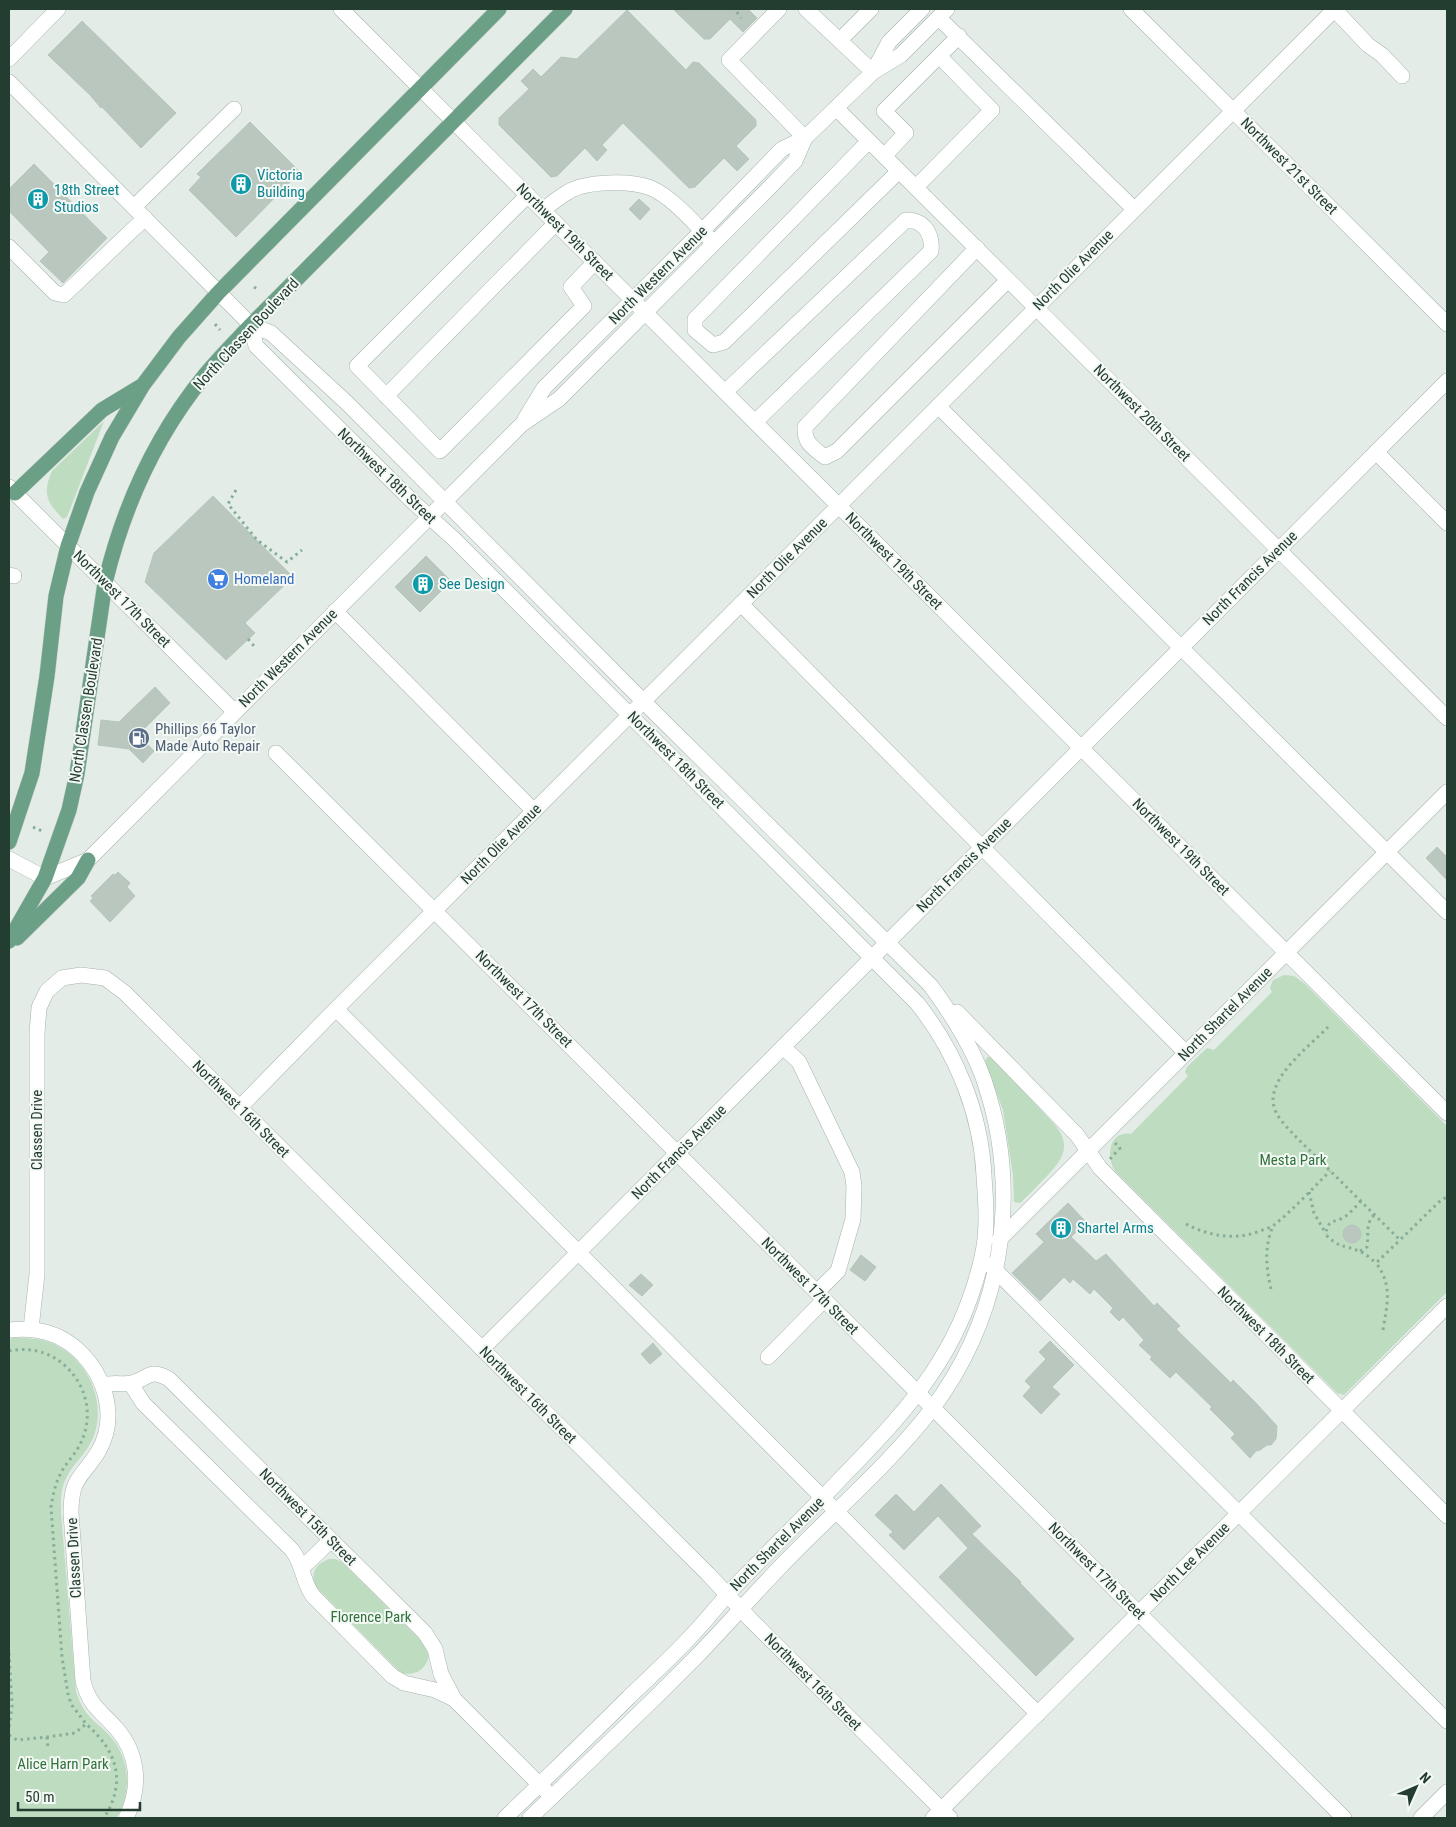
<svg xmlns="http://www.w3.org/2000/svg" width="1456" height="1827" viewBox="0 0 1456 1827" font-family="'Roboto Condensed',sans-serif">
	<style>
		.green { fill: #bedcc0 }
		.building { fill: #b9c7bf; stroke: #b6c5bc }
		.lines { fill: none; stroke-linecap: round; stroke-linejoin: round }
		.minor-casing { stroke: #a6b4ac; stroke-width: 16 }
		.major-casing { stroke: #c2c9c5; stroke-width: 16 }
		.path { stroke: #86ae99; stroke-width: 3; stroke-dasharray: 2.5 4; stroke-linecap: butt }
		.minor { stroke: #fff; stroke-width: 15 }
		.major { stroke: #6b9f86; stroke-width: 15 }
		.labels { text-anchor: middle; stroke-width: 4; stroke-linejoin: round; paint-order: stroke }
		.street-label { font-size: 15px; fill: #243d31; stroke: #f4f9f5 }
		.culture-label { font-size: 15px; fill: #0d838f; stroke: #f4f9f5; text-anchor: start }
		.shop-label { font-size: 15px; fill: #366cbe; stroke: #f4f9f5; text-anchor: start }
		.service-label { font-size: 15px; fill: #4e5e75; stroke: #f4f9f5; text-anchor: start }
		.park-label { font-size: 15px; fill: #31713c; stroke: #f4f9f5 }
	</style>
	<rect width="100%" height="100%" fill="#e3ece6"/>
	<g class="green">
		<path d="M104 421 67 517 63 519C47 502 42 494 52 471Z"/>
		<path d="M1284 975 1294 976 1305 984 1447 1126V1292L1344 1395 1337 1393 1115 1171C1105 1156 1110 1130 1131 1134L1188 1076 1185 1072 1187 1067 1207 1048 1214 1050 1272 992 1270 988 1273 980Z"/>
		<path d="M987 1057H991L1055 1125C1074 1148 1060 1162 1043 1180 1035 1188 1028 1196 1020 1203L1014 1202 1013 1175 1003 1110 985 1062Z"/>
		<path d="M13 1338C26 1338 39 1338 51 1343 87 1357 108 1402 93 1438 86 1455 70 1466 64 1483 60 1493 61 1503 61 1513L76 1692C79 1700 83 1710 89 1716 95 1723 103 1728 109 1735 130 1757 133 1793 116 1818H9V1339Z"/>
		<path d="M329 1559H335L342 1562 424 1644 429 1656C425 1670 416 1676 401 1673L318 1589C308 1576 315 1564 329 1559Z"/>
	</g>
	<g class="building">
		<polygon points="673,9 748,9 757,18 743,32 730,19 710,39 704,39"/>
		<polygon points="627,10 686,70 693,62 699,63 756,120 756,126 736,146 749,159 737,171 724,158 695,187 689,188 623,123 602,145 607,150 597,161 585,148 557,176 551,177 499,125 499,118 529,89 521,81 533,69 541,77 561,57 577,59"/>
		<polygon points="82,21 176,113 141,148 102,107 101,108 90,95 48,55"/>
		<polygon points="250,122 300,172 236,237 189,190 201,177 197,174"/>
		<polygon points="34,164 107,238 63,283 40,261 49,252 9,211 9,189"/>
		<polygon points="639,199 650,209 640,220 629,209"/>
		<polygon points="213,496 293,577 245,623 255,633 226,660 145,582 154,553"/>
		<polygon points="426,556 451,581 420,612 395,587"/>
		<polygon points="155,687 170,703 138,735 154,751 143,763 129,749 98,745 101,720 119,722"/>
		<polygon points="1437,847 1447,857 1447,880 1426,858"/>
		<polygon points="118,872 130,883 127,887 135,896 110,922 90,901 93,898 91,896 113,874 115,875"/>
		<polygon points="1068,1203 1086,1222 1071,1237 1096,1261 1106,1254 1154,1306 1157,1303 1180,1326 1176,1329 1231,1383 1233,1380 1255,1402 1277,1426 1276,1439 1271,1445 1267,1445 1260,1450 1256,1451 1250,1458 1231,1438 1235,1434 1210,1409 1212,1407 1176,1372 1170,1378 1150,1359 1152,1357 1139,1345 1144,1340 1123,1317 1119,1321 1110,1312 1113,1308 1094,1289 1090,1294 1073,1279 1070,1283 1064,1277 1040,1301 1012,1273 1044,1242 1036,1234"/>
		<circle cx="1352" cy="1234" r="9"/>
		<polygon points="861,1255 876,1267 865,1281 850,1270"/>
		<polygon points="641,1274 653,1285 642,1296 629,1285"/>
		<polygon points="1050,1341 1074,1365 1052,1387 1060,1394 1041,1414 1023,1396 1031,1387 1025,1381 1046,1359 1039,1352"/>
		<polygon points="653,1343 662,1354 650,1364 641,1354"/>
		<polygon points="941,1484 981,1526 972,1534 1021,1582 1020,1583 1074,1639 1036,1676 939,1577 968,1548 938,1516 904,1550 889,1535 893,1532 875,1515 896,1494 914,1512"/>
	</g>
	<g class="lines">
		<g class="minor-casing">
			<g id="minor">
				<polyline points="341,9 1447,1113"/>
				<polyline points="779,9 729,60 805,138"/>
				<polyline points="806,9 873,72"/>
				<polyline points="1131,9 1447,324"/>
				<polyline points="1334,9 1368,45 1382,55 1402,76"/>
				<polyline points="939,18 1134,209"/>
				<polyline points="840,40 871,9"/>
				<polyline points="9,59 58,9"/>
				<polyline points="874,70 889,42 922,9"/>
				<path d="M9 82 251 325 271 333 347 403 657 715 931 986C952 1015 972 1046 984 1080 1022 1192 1003 1314 932 1409 888 1466 832 1513 782 1565 753 1595 726 1626 697 1656 643 1711 586 1764 530 1818"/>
				<polyline points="836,108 1447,718"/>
				<polyline points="869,141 695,319 695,330 713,345 724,342 899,171"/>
				<polyline points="884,156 906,133 884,111 959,36"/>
				<polyline points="916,187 992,110 939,56"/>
				<polyline points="528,195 357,366 440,451 584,306 571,287 595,262"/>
				<polyline points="134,207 234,109"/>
				<path d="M543 210C551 204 559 197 568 192 586 181 631 180 651 188 673 198 692 221 709 238"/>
				<polyline points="9,247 55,293 64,295 145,218"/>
				<path d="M977 248 805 427C804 443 813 448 825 457L837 451 1008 280"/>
				<path d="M251 325 256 346 412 501 455 540 917 1003C956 1052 981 1113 984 1176 986 1203 988 1231 982 1257 961 1350 913 1404 849 1470 814 1507 777 1543 742 1579 725 1596 711 1615 694 1633 674 1655 651 1676 629 1697 588 1738 546 1778 505 1818"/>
				<path d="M725 392 906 220C924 220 933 234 931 251L755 422"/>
				<polyline points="386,396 556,223"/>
				<polyline points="938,406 1447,912"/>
				<polyline points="525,419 544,388 702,231 782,149 805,138 873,72 901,55 947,9"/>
				<polyline points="1376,452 1447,523"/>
				<polyline points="9,487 235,712"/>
				<polyline points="9,575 14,576"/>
				<polyline points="741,604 1186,1053"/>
				<polyline points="335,611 534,811"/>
				<polyline points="276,753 1344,1818"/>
				<polyline points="9,859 45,878 88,860 522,424 559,399 767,190 795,161 805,138"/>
				<polyline points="336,1009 1038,1714"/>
				<polyline points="957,1012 1077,1135 1100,1168 1447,1516"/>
				<polyline points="783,1047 799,1062 852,1172 854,1186 853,1219 838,1271 817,1292"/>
				<polyline points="240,1107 336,1009 1335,9"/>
				<polyline points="999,1240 1447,792"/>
				<polyline points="990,1265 1447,1721"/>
				<polyline points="31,1329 37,1274 37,1033 39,1008 42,1001 47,991 62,978 81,975 105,978 125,993 708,1574 752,1621 950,1818"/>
				<path d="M9 1330C35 1327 60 1333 79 1351 106 1377 118 1418 98 1452 81 1479 71 1477 71 1513L83 1681C90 1707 100 1710 116 1728 139 1754 141 1788 126 1818"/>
				<polyline points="482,1349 1447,381"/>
				<polyline points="768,1357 824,1300"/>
				<path d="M131 1384 143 1403 292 1550C304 1566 302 1581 313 1596L392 1676 404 1683 435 1690 454 1699 546 1791"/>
				<path d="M103 1385C113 1382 125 1385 132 1383 149 1378 149 1368 169 1379L425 1633 435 1649 441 1674 454 1699"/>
				<polyline points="302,1568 331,1540"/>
				<polyline points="933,1818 1447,1306"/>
				<polyline points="1421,1818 1447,1792"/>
			</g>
		</g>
		<g class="major-casing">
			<g id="major">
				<polyline points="15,493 102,410 140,387"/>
				<polyline points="9,842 32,773 47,676 56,596 68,546 87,492 112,437 143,385 179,337 219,292 499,9"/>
				<polyline points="17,938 78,878 88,860"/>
				<path d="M9 941 45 878 69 810 77 774 105 583C123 508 156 435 205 375 219 358 235 342 251 325L565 9"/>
			</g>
		</g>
		<g class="path">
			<polyline points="737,12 741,18"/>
			<polyline points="254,287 259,290"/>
			<polyline points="215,324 220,330"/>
			<polyline points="236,490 228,504 257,540 287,562 302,550"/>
			<polyline points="248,639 254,646"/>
			<polyline points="33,827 44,832"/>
			<path d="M1328 1027C1310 1046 1266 1078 1274 1107 1277 1118 1287 1127 1294 1135L1400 1240 1441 1200 1447 1197"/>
			<polyline points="1110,1159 1120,1148 1115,1143"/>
			<polyline points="1309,1192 1314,1213 1326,1234"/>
			<path d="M1361 1201C1356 1206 1351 1212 1346 1216 1336 1223 1327 1218 1326 1235 1339 1248 1344 1245 1359 1251 1365 1253 1371 1259 1376 1263"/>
			<path d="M1186 1224C1210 1236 1234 1241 1260 1231 1265 1229 1270 1228 1274 1225 1294 1209 1312 1189 1330 1171"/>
			<path d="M1360 1251 1367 1247C1369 1235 1365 1224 1374 1215"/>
			<path d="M1271 1289C1266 1267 1264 1247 1273 1226"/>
			<path d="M1383 1330C1387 1304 1393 1286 1376 1263L1400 1240"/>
			<path d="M9 1351C28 1347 48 1351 63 1364 88 1385 95 1419 78 1448 73 1457 65 1464 61 1473 55 1484 53 1495 51 1507L62 1657 68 1694 71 1704 86 1724"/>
			<polyline points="9,1653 12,1706 9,1728"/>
			<path d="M9 1735 17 1740 47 1737 75 1733 86 1724C117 1751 127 1781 104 1818"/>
			<polyline points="47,1737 48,1748"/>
		</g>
		<use href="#minor" class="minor"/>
		<use href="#major" class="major"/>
	</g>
	<defs>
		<g id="building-disc" transform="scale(1.125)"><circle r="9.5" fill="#0f9aa8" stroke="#f4f9f5"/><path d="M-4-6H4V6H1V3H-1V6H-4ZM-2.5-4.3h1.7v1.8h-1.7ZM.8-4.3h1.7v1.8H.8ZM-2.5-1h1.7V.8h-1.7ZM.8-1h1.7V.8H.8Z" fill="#fff"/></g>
		<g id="supermarket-disc" transform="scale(1.125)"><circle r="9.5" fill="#3f7fe0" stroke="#f4f9f5"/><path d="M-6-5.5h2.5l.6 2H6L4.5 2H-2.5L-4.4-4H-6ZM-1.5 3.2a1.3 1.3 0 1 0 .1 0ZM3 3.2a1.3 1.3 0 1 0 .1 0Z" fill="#fff"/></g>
		<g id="fuel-disc" transform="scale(1.125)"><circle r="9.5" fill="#5c6f8a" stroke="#f4f9f5"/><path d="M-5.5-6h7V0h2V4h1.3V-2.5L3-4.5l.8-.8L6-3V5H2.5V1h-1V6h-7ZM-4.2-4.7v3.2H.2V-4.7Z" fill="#fff"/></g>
	</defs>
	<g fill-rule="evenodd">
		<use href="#building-disc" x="241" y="184"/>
		<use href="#building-disc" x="38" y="199"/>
		<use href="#supermarket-disc" x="218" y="579"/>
		<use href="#building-disc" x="423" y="584"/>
		<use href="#fuel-disc" x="139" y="738"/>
		<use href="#building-disc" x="1061" y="1228"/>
	</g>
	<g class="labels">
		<g class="street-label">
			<text transform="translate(1289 166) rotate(45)" y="5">Northwest 21st Street</text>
			<text transform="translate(565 232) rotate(45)" y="5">Northwest 19th Street</text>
			<text transform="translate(1073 270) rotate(-45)" y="5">North Olie Avenue</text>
			<text transform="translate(658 275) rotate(-45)" y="5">North Western Avenue</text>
			<text transform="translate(246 334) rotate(-47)" y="5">North Classen Boulevard</text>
			<text transform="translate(1142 413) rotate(45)" y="5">Northwest 20th Street</text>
			<text transform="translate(387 476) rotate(44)" y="5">Northwest 18th Street</text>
			<text transform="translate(787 558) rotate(-45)" y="5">North Olie Avenue</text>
			<text transform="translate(894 561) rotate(45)" y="5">Northwest 19th Street</text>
			<text transform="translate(1250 578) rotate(-45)" y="5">North Francis Avenue</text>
			<text transform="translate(122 599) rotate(45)" y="5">Northwest 17th Street</text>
			<text transform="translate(288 658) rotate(-45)" y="5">North Western Avenue</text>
			<text transform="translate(86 710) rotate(-81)" y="5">North Classen Boulevard</text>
			<text transform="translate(676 760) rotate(45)" y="5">Northwest 18th Street</text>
			<text transform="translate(501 844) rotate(-45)" y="5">North Olie Avenue</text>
			<text transform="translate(1181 847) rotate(45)" y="5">Northwest 19th Street</text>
			<text transform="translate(964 865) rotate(-45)" y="5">North Francis Avenue</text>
			<text transform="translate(524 999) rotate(45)" y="5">Northwest 17th Street</text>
			<text transform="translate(1225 1014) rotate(-45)" y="5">North Shartel Avenue</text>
			<text transform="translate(241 1109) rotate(45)" y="5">Northwest 16th Street</text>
			<text transform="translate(37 1130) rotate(-90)" y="5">Classen Drive</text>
			<text transform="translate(679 1152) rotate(-45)" y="5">North Francis Avenue</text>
			<text transform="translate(810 1286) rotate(45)" y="5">Northwest 17th Street</text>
			<text transform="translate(1266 1335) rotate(45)" y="5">Northwest 18th Street</text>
			<text transform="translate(528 1395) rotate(45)" y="5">Northwest 16th Street</text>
			<text transform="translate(308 1517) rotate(45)" y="5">Northwest 15th Street</text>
			<text transform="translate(777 1544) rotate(-45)" y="5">North Shartel Avenue</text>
			<text transform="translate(74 1558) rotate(-93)" y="5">Classen Drive</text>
			<text transform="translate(1190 1562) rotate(-45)" y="5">North Lee Avenue</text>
			<text transform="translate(1097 1571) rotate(45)" y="5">Northwest 17th Street</text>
			<text transform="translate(813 1682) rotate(45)" y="5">Northwest 16th Street</text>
		</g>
		<g class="culture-label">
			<text x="257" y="180">Victoria<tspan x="257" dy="17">Building</tspan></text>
			<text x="54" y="195">18th Street<tspan x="54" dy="17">Studios</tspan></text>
			<text x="439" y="589">See Design</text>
			<text x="1077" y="1233">Shartel Arms</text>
		</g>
		<g class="shop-label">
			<text x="234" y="584">Homeland</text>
		</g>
		<g class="service-label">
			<text x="155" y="734">Phillips 66 Taylor<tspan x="155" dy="17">Made Auto Repair</tspan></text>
		</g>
		<g class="park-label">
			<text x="1293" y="1165">Mesta Park</text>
			<text x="371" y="1622">Florence Park</text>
			<text x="63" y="1769">Alice Harn Park</text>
		</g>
	</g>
	<rect width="1456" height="1827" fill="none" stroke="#243d31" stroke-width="20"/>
	<g transform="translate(1416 1787) rotate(45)" stroke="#f4f9f5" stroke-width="4" paint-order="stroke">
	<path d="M0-4L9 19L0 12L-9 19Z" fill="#243d31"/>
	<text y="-8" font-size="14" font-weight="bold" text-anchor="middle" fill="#243d31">N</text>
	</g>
	<path d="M18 1802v8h122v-8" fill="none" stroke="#243d31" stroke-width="2.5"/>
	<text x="25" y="1802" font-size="15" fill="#243d31" stroke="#f4f9f5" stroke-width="4" paint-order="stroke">50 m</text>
</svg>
